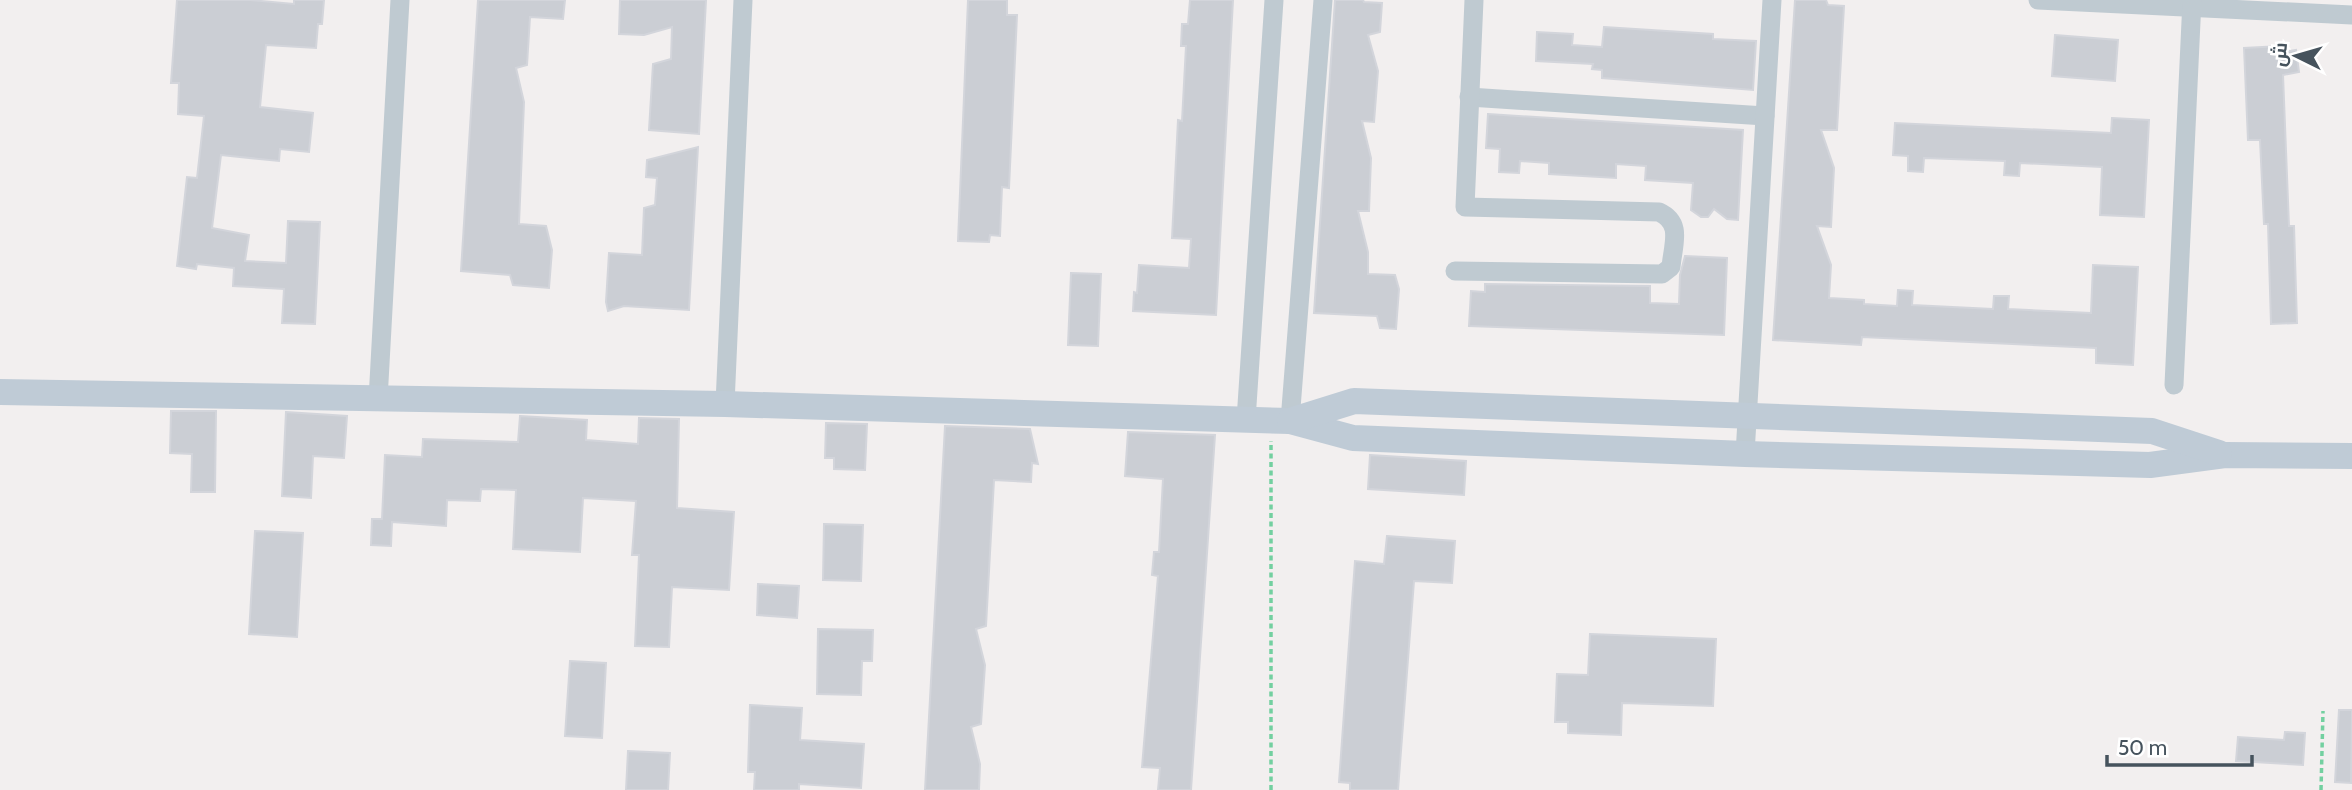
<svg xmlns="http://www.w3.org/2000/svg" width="2352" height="790" viewBox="0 0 2352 790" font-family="Cabin,Cairo,sans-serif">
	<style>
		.building { fill: #cbced4; stroke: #d3d5db; stroke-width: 2 }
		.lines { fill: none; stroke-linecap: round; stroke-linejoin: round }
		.path { stroke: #73d0a0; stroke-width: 3.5; stroke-dasharray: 5 3.5; stroke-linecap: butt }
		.minor { stroke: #bfcad1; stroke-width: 19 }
		.secondary { stroke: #bfcbd6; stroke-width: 26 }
	</style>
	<rect width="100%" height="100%" fill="#f2efef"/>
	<g class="building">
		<polygon points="177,0 250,0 294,4 294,0 324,0 322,24 318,24 316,48 266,45 260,107 313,113 309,152 280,149 279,161 221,155 212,228 249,235 245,261 286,263 288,221 320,222 315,324 282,323 284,289 233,286 234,268 197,264 196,269 177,266 187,177 197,178 204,116 178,114 179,83 171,83"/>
		<polygon points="478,0 565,0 563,19 530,17 527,65 516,68 524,102 519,224 546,226 552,250 549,288 513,285 510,275 461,271"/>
		<polygon points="620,0 706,0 699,134 649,130 653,64 671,59 672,27 644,35 619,34"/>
		<polygon points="968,0 1007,0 1007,15 1017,15 1009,188 1002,187 1000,236 990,235 989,242 958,241"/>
		<polygon points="1190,0 1233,0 1216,315 1133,311 1134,292 1137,293 1139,265 1189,268 1191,239 1172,238 1178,120 1182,121 1186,46 1181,46 1182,24 1188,24"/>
		<polygon points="1335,0 1363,0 1364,2 1382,3 1380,32 1368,35 1378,71 1374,122 1362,121 1371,158 1369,211 1358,211 1368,252 1368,274 1395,275 1399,289 1396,329 1380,328 1377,316 1314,313"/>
		<polygon points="1795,0 1826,0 1828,5 1844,6 1837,130 1821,130 1834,168 1831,227 1817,226 1831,265 1829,298 1864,300 1864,304 1897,306 1898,290 1913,291 1912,305 1993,309 1994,296 2009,296 2008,309 2091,313 2093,265 2138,267 2133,365 2096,363 2096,348 1862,337 1861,345 1773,340"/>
		<polygon points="1604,27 1713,34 1713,39 1756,41 1753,90 1602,78 1602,70 1592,69 1593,64 1536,61 1537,32 1573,34 1572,45 1602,47"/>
		<polygon points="2055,35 2118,40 2115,81 2052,76"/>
		<polygon points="2281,46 2282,52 2296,50 2299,72 2283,75 2289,226 2294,226 2297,323 2271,324 2268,224 2264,224 2260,140 2248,140 2244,48"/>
		<polygon points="1488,114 1743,130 1738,220 1727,219 1714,209 1708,217 1701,217 1691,210 1693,183 1645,180 1646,166 1616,164 1616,178 1549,174 1549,163 1520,161 1519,173 1499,172 1500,149 1486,148"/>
		<polygon points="2112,118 2149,120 2144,217 2100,215 2102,167 2020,163 2019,176 2004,175 2005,161 1924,158 1923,172 1908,171 1908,156 1893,155 1895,123 2111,133"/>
		<polygon points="698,147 689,310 624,306 608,311 606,302 609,253 642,255 644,208 655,205 657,178 646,177 647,160"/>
		<polygon points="1685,256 1727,258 1724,335 1469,326 1471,291 1485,292 1485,284 1650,286 1650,303 1679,304 1680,275"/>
		<polygon points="1071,273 1101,274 1098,346 1068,345"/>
		<polygon points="171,411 216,411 215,492 191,492 192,454 170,453"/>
		<polygon points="286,412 347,416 344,458 313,456 311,498 282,496"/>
		<polygon points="520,416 587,420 586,440 638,444 639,418 679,419 677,508 734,512 729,590 672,587 669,647 635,646 639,555 632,555 636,501 583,498 580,552 513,549 516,490 481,489 480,501 447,500 446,526 392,522 391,546 371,545 372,519 382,519 385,455 422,457 423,439 518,442"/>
		<polygon points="826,423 867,424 865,470 834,469 834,458 825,458"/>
		<polygon points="945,426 1030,429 1038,464 1032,463 1031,482 994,480 986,626 976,629 985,665 981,724 971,727 980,764 979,790 925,790"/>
		<polygon points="1128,432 1215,435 1191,790 1158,790 1160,768 1142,767 1158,576 1152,575 1154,552 1159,552 1163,479 1125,476"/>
		<polygon points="1370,455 1466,461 1464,495 1368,489"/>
		<polygon points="824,524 863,525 861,581 823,580"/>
		<polygon points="255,531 303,533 297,637 249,634"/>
		<polygon points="1387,536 1455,541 1452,583 1414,581 1398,790 1350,790 1350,783 1339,782 1355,561 1384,564"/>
		<polygon points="758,584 799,586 797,618 757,615"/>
		<polygon points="818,629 873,630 872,661 862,661 861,695 817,694"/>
		<polygon points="1590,634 1716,639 1713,706 1622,703 1621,735 1568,733 1568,722 1555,722 1557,674 1588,675"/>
		<polygon points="570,661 606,663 602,738 565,736"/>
		<polygon points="750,705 802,708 800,740 864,744 861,788 799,784 799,790 754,790 755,772 748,772"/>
		<polygon points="2339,710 2352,710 2351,783 2335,782"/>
		<polygon points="2285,732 2305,733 2303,765 2236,761 2238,737 2284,740"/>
		<polygon points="628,751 670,753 668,790 626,790"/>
	</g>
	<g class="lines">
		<g class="path">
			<polyline points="1271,790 1271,441"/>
			<polyline points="2321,790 2323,711"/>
		</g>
		<g class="minor">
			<polyline points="2038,0 2352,15"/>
			<polyline points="1469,97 1765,116"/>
			<path d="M1455 271 1662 274 1671 267C1673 244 1683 223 1659 212L1465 207 1474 0"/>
			<polyline points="2174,385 2192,0"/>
			<polyline points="378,400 400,0"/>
			<polyline points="725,404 743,0"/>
			<polyline points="1246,420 1274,0"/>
			<polyline points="1290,421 1323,0"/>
			<polyline points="1745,454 1772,0"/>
		</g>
		<g class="secondary">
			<polyline points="0,392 725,404 1290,421 1353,438 1745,454 2150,465 2225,455 2352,456"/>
			<polyline points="1290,421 1354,401 2152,431 2219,453"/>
		</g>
	</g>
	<g transform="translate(2296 56) rotate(275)" stroke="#ffffff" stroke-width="5" paint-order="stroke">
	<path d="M0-5L12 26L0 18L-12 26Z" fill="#46535d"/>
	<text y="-10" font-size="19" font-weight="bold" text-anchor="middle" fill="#46535d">ش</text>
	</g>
	<path d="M2107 755v10h145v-10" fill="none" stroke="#46535d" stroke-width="3.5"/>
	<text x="2118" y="755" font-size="21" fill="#46535d" stroke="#ffffff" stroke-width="5" paint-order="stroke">50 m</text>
</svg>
